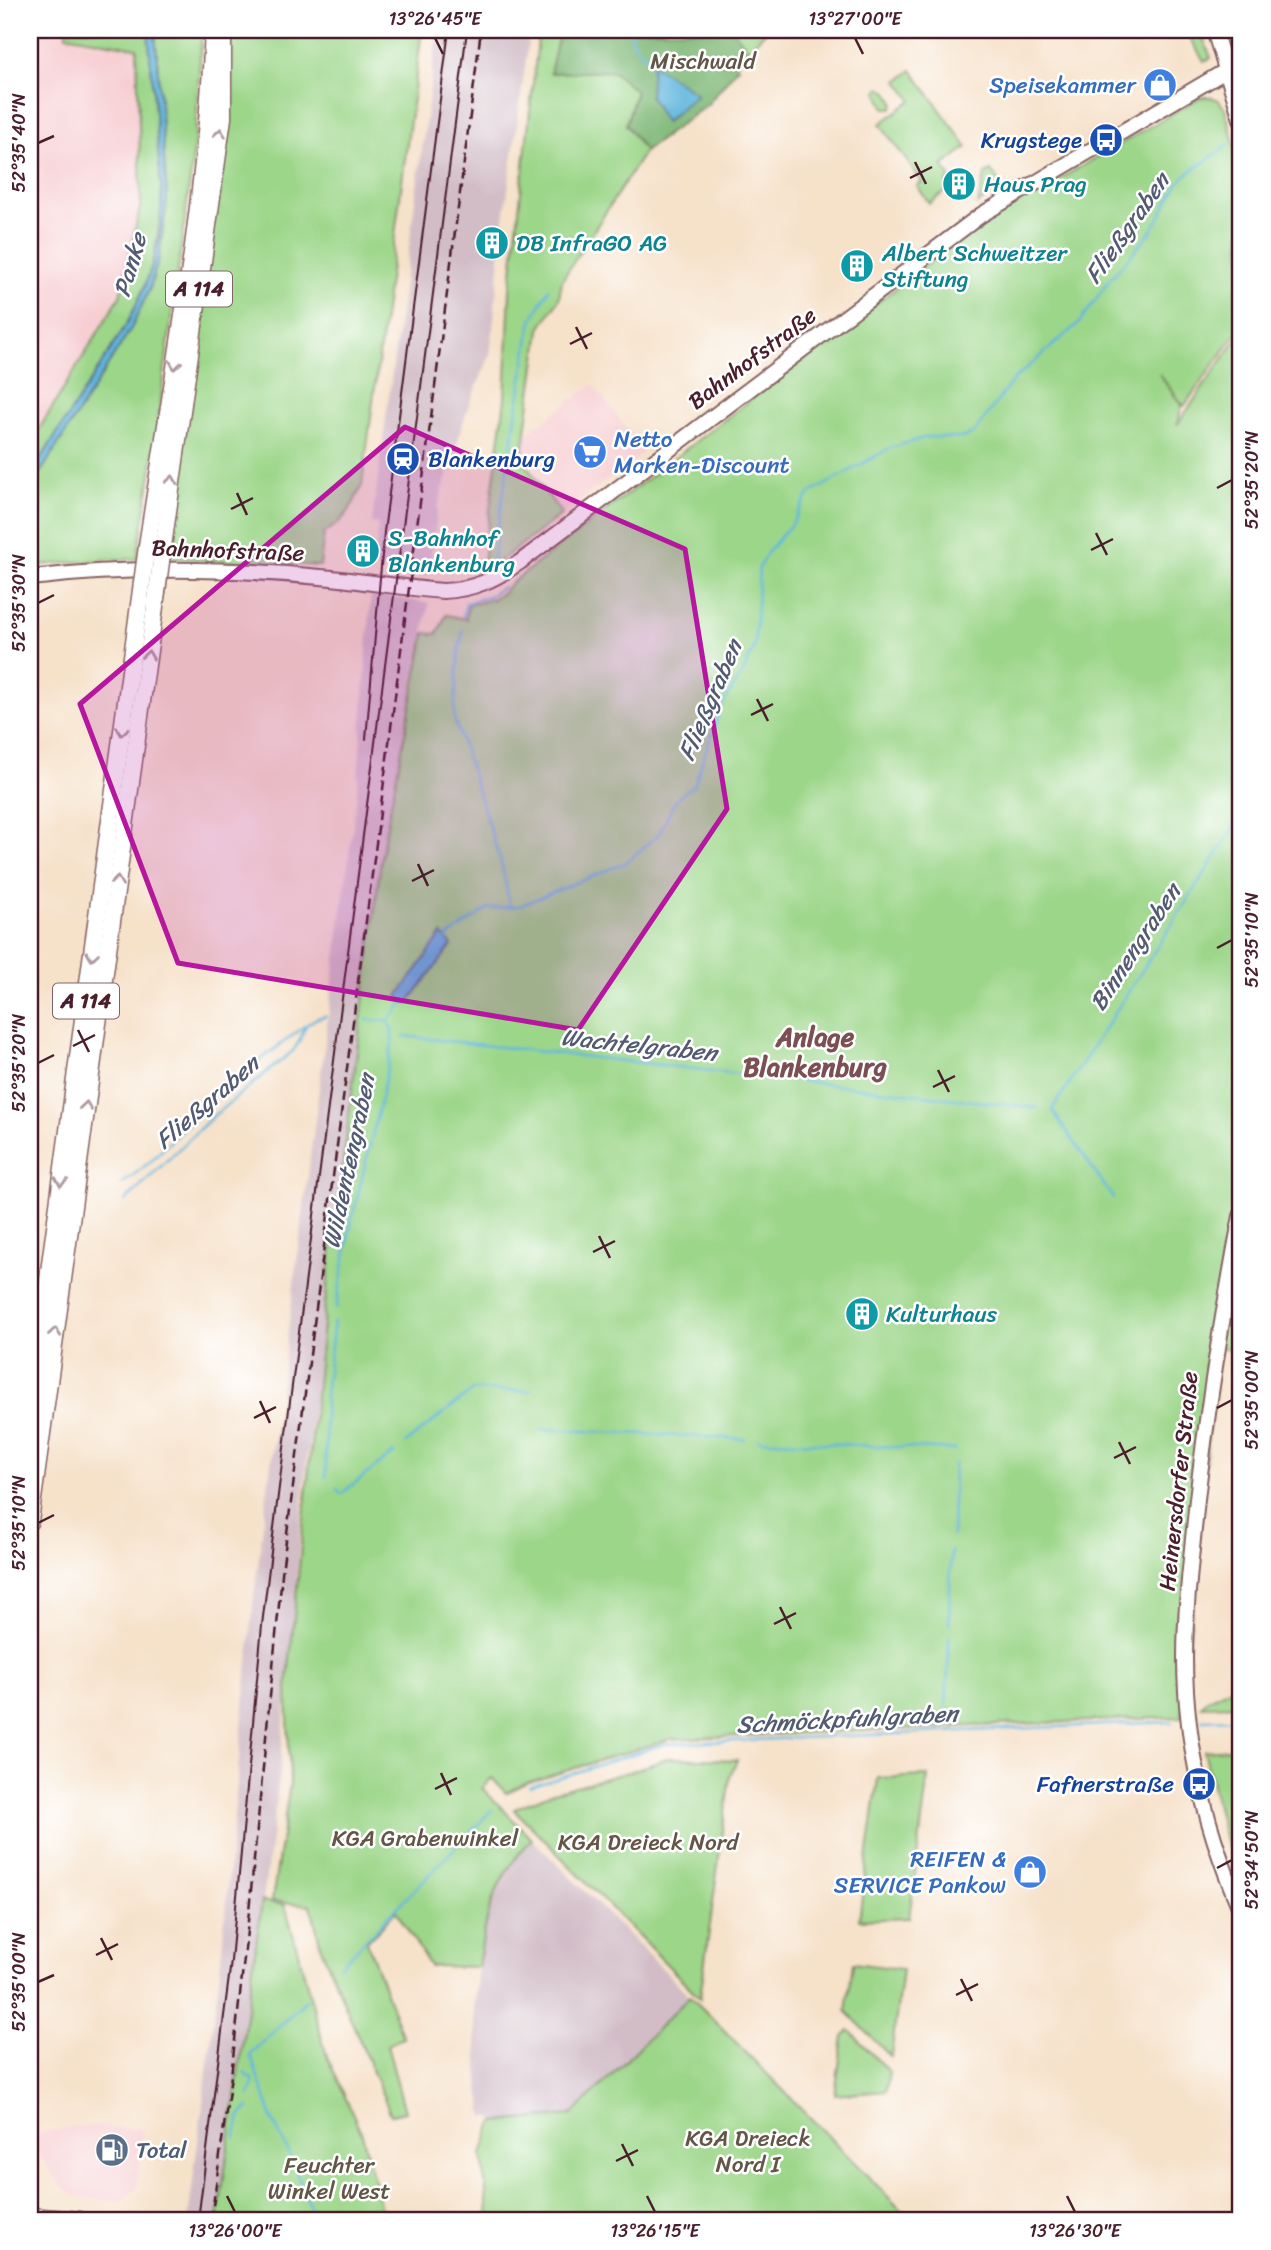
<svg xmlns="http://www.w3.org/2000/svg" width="1271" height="2250" viewBox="0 0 1271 2250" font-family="Sriracha,sans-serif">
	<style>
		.built { fill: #f7cfd3 }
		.industrial { fill: #d2bdc7 }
		.green { fill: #9cd689; stroke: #737a5a; stroke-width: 2 }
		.forest { fill: #7db775; stroke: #646b50; stroke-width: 2; fill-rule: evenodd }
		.water { fill: #60b6dd; stroke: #556a84; stroke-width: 2 }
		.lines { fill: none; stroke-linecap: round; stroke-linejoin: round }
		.stream { stroke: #60b6dd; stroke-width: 2.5 }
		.major-casing { stroke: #866362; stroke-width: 18 }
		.highway-casing { stroke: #866362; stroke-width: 19 }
		.major { stroke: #fff; stroke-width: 14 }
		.highway { stroke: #fff; stroke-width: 16 }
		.tram { stroke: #4a1f2b; stroke-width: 2 }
		.rail { stroke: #4a1f2b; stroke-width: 2.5; stroke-dasharray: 10 5; stroke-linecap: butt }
		.highway-bridge-casing { stroke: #866362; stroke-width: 19; stroke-linecap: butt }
		.highway-bridge { stroke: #fff; stroke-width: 16 }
		.oneway { stroke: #ae9aa0 }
		.marked { fill: #b5179e; fill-opacity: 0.2; stroke: #b5179e; stroke-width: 5; stroke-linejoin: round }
		.ticks { fill: none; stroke: #4a1f2b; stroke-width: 2.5 }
		.labels { text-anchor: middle; stroke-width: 5; stroke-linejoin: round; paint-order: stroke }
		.shield { fill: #fff; stroke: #80626b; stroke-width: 2 }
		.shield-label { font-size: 21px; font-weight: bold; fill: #4a1f2b }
		.park-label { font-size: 23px; fill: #635647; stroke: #fff }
		.shop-label { font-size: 23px; fill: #366cbe; stroke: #fff; text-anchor: end }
		.transit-label { font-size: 23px; fill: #164399; stroke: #fff; text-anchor: end }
		.culture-label { font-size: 23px; fill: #0d838f; stroke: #fff; text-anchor: start }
		.street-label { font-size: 23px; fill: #4a1f2b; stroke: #fff }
		.service-label { font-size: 23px; fill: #4e5e75; stroke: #fff; text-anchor: start }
		.water-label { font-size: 24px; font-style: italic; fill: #535b72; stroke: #fff }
		.quarter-label { font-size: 26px; font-weight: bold; fill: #7c5052; stroke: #fff }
		.neatline { fill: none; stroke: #4a1f2b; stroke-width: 2.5 }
		.ticks-label { font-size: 18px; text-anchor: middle; fill: #4a1f2b }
	</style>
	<rect width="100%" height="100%" fill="#fff"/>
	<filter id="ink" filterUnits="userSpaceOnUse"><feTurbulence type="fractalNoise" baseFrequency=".0143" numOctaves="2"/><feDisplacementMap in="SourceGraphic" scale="14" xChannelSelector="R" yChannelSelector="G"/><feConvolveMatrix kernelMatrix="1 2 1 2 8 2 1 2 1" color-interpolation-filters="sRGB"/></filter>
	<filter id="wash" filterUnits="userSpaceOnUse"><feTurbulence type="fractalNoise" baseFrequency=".00686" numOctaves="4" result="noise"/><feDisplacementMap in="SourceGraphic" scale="28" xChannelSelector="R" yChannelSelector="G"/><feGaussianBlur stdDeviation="1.57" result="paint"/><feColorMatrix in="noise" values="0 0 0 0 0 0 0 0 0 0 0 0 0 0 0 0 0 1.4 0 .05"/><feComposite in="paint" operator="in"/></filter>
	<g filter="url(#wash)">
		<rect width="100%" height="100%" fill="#f6e1c9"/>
		<g class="built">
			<polygon points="39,30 61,30 66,35 137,47 141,203 120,296 30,444 30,72"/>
			<polygon points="593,384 644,452 562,514 522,460 526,434"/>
			<polygon points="80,2126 143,2128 137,2188 121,2202 76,2197 62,2187 35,2149 39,2133"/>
		</g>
		<g class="industrial">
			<polygon points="438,30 530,30 504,219 490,356 468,407 438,506 429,575 374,566 378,524 372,523"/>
			<polygon points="371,594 429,603 383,845 305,1475 280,1771 231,2140 218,2220 188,2220 220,1970 254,1596 357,793"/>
			<polygon points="532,1839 690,1996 572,2115 496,2122 491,2116 484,2117 479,2079 474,2009 478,1967 487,1912 501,1877"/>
		</g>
		<g class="green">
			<polygon points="67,30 148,30 161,183 161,215 153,262 145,286 128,322 30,476 30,444 120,296 141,203 137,48 66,35"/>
			<polygon points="155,30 202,30 194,150 150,481 137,559 111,559 30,566 30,489 123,341 150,288 159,257 167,199"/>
			<path d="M231 30H422L362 485C352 508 346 520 324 533L320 566 170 558V545L223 138Z"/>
			<polygon points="539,30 560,30 551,73 613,71 636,91 626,125 645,151 562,280 559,299 540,329 522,460 562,514 501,560 482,569 505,399 510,291"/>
			<polygon points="733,30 767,30 748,50"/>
			<polygon points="1185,30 1200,30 1211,58 1204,61"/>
			<polygon points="912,70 967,147 943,166 950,176 947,182 948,190 929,203 917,186 922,182 880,124 912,100 898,81"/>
			<path d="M880 88C888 89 891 96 894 103L892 108H885L877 92Z"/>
			<path d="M1201 97H1211L1218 100 1225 109 1241 169V327L1184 406 1159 374 1182 406 1177 425 1241 333V1350L1216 1347 1182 1717 670 1739 526 1783 506 1793 492 1778 482 1788 532 1839C491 1883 488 1910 478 1967L430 1966 396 1911 367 1942 403 2038 387 2045 405 2112 391 2115 321 1948 311 1905 272 1901 290 1784 287 1688 325 1305 383 845 425 633 437 634 446 615 466 619 468 605C486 601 499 600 510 584L972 230Z"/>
			<polygon points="991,171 1003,187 978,204 985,174"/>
			<polygon points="1241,1683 1241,1705 1201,1706 1208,1699"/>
			<polygon points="1241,1748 1241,1884 1223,1832 1204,1751"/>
			<polygon points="668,1758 737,1760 730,1776 700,1998 514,1809 554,1792 639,1769"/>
			<polygon points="928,1776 909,1918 859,1920 878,1778"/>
			<polygon points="262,1901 285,1905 327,2057 362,2134 384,2220 218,2220"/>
			<polygon points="853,1963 902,1969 891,2057 846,2011"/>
			<polygon points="690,1996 710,2016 911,2220 489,2220 482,2154 492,2125 496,2122 572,2115"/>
			<polygon points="849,2030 889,2072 886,2091 835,2095 843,2036"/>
		</g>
		<path class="forest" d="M560 30H733L748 50 736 63 738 67 708 104 645 151 626 125 636 91 613 71 550 73ZM652 64 696 94 666 122 661 114Z"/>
		<g class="water">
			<polygon points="148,30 155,30 167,199 159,257 150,288 132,327 30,489 30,476 128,322 145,286 153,262 159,237 162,198"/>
			<polygon points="652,64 697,94 665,122 650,96"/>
			<polygon points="442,934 452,945 407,1004 398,996"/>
		</g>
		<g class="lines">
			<g class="stream">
				<polyline points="630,30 632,41 652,64"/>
				<polyline points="492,564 530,330 533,318 549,289"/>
				<polyline points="463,617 466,603 489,596 503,587"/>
				<polyline points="463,630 459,651 454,718 502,866 510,907"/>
				<polyline points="445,942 449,936 487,909 519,906 625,863 659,834 676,799 694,785 722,705 744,671 755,644 759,567 767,553 793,522 809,494 890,448 928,437 961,438 974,433 1013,380 1080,322 1110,279 1151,232 1176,187 1184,176 1230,144"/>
				<polyline points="367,1020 388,1021 406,1000"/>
				<polyline points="404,1036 1038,1108"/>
				<polyline points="122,1184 150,1162 219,1092 306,1025 317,1018 326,1016"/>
				<polyline points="1113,1198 1052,1110 1241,817"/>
				<polyline points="125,1201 212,1117 293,1051 299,1042 306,1025"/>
				<polyline points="30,1253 31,1253"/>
				<polyline points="336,1309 351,1223 380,1103 392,1045 392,1030 388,1021"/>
				<polyline points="541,1429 744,1439"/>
				<polyline points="758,1440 955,1450"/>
				<polyline points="406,1443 473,1390 531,1391"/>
				<polyline points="326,1477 325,1395 334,1321"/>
				<polyline points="336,1488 341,1494 395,1452"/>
				<polyline points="952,1536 954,1464"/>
				<polyline points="949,1624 951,1550"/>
				<polyline points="946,1717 949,1637"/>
				<polyline points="1202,1720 1241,1719"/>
				<polyline points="530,1787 664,1744 1172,1722"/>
				<polyline points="340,1966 492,1810"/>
				<polyline points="307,1999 250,2054 273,2121 288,2151 315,2220"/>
				<polyline points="244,2072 248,2077 251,2077 253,2083 250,2095"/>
				<polyline points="235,2137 241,2115 249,2107"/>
			</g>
		</g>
	</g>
	<g filter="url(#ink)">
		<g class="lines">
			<g class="major-casing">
				<g id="major">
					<polyline points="1214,30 1241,119"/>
					<path d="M30 578C131 566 231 568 332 578 369 582 406 588 443 591 473 590 496 579 520 562L981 215 1227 70"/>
					<path d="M1241 1216C1223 1311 1208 1403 1197 1499 1192 1552 1185 1605 1185 1658 1185 1745 1207 1832 1241 1911"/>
				</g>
			</g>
			<g class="highway-casing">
				<g id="highway">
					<path d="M147 546C173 374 206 203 213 30"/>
					<polyline points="163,547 223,118 223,30"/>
					<polyline points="30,1412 141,590"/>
					<polyline points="30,1521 157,592"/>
					<polyline points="30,2216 80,2220"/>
				</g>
			</g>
			<use href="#major" class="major"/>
			<use href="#highway" class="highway"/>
			<g class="tram">
				<polyline points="366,739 384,532 449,30"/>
				<polyline points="198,2220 231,1961 262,1625 280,1479 467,30"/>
			</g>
			<polyline class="rail" points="211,2220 231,2076 247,1931 283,1564 481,30"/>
			<g class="highway-bridge-casing">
				<g id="highway-bridge">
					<polyline points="141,590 147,546"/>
					<polyline points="157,592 163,547"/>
				</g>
			</g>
			<use href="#highway-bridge" class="highway-bridge"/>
		</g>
		<defs><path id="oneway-chevron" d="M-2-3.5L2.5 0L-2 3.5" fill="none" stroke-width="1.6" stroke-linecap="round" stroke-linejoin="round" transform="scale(1.75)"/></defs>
		<g class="oneway">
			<use href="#oneway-chevron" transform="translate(220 133) rotate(-82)"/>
			<use href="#oneway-chevron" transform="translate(175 365) rotate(99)"/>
			<use href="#oneway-chevron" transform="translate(172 480) rotate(-82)"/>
			<use href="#oneway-chevron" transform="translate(148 655) rotate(-82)"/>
			<use href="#oneway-chevron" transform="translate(122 731) rotate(98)"/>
			<use href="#oneway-chevron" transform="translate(117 881) rotate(-82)"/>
			<use href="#oneway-chevron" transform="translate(92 956) rotate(98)"/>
			<use href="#oneway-chevron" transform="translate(86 1106) rotate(-82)"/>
			<use href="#oneway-chevron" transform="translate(61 1182) rotate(98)"/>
			<use href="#oneway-chevron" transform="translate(55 1332) rotate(-82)"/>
		</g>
	</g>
	<path class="marked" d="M405 427 685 549 727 809 578 1030 178 963 80 704Z"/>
	<path class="ticks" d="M435 38 443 54M855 38 863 54M38 143 54 136M915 162 926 184M910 178 932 167M576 327 587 349M570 344 592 333M1217 488 1232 480M237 493 247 515M231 509 253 498M1096 533 1107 555M1091 550 1113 539M38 603 54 595M757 699 768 721M751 715 773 704M418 864 428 886M412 881 434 870M1217 948 1232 940M78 1030 89 1052M73 1046 95 1035M38 1063 54 1055M938 1070 949 1092M933 1087 955 1076M599 1236 610 1258M593 1252 615 1241M260 1401 270 1423M1217 1408 1232 1400M254 1418 276 1407M1119 1442 1130 1464M1114 1458 1136 1447M38 1523 54 1515M780 1607 791 1629M774 1624 796 1613M441 1773 451 1795M435 1789 457 1778M1217 1868 1232 1860M101 1938 112 1960M96 1955 118 1944M961 1979 972 2001M38 1982 54 1975M956 1995 978 1984M622 2144 633 2166M616 2161 638 2150M227 2196 235 2212M647 2196 655 2212M1067 2196 1075 2212"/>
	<defs>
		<g id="shop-disc" transform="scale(1.75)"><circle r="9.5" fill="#3f7fe0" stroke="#fff"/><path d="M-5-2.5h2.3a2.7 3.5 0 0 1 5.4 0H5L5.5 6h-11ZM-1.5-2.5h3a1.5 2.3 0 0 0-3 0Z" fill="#fff"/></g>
		<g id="bus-disc" transform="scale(1.75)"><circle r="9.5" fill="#1a4fb4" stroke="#fff"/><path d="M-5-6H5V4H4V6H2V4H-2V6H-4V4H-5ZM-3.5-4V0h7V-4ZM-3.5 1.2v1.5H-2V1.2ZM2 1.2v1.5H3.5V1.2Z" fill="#fff"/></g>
		<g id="building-disc" transform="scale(1.75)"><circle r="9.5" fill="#0f9aa8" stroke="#fff"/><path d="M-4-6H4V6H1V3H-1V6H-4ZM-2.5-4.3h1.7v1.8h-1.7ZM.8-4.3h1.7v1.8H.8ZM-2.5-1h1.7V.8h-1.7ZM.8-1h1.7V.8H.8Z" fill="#fff"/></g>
		<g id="supermarket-disc" transform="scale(1.75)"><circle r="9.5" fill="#3f7fe0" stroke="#fff"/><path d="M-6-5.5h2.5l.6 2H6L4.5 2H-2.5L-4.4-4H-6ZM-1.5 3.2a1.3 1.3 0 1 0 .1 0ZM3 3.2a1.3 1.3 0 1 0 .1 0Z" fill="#fff"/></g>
		<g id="station-disc" transform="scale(1.75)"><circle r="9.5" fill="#1a4fb4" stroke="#fff"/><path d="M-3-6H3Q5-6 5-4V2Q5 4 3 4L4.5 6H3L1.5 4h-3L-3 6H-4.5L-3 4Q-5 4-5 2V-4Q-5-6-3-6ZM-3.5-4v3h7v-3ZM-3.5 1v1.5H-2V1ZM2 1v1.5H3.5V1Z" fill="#fff"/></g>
		<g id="fuel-disc" transform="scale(1.75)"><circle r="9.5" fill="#5c6f8a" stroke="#fff"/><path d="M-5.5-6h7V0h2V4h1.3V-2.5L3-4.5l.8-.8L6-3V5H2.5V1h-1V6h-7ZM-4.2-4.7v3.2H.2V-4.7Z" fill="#fff"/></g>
	</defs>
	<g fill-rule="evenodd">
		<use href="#shop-disc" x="1160" y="85"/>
		<use href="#bus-disc" x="1106" y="140"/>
		<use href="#building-disc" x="959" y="184"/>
		<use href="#building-disc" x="492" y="243"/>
		<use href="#building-disc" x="857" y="266"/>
		<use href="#supermarket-disc" x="590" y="452"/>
		<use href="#station-disc" x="403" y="459"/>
		<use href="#building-disc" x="363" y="551"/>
		<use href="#building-disc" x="862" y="1314"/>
		<use href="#bus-disc" x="1199" y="1784"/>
		<use href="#shop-disc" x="1030" y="1872"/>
		<use href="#fuel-disc" x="112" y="2150"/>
	</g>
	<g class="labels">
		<g class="shield">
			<rect x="166" y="271.5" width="66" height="35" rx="5"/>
			<rect x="53" y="983.5" width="66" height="35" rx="5"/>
		</g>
		<g class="shield-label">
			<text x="199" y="296">A 114</text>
			<text x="86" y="1008">A 114</text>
		</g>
		<g class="park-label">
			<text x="703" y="69">Mischwald</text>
			<text x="425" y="1846">KGA Grabenwinkel</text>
			<text x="648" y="1850">KGA Dreieck Nord</text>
			<text x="748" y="2146">KGA Dreieck<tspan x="748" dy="26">Nord I</tspan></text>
			<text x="329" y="2173">Feuchter<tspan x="329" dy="26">Winkel West</tspan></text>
		</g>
		<g class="shop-label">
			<text x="1136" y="93">Speisekammer</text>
			<text x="614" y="447" text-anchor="start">Netto<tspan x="614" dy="26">Marken-Discount</tspan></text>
			<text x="1006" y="1867">REIFEN &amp;<tspan x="1006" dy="26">SERVICE Pankow</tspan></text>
		</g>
		<g class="transit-label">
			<text x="1082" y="148">Krugstege</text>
			<text x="428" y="467" text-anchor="start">Blankenburg</text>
			<text x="1174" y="1792">Fafnerstraße</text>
		</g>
		<g class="culture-label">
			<text x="984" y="192">Haus Prag</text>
			<text x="516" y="251">DB InfraGO AG</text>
			<text x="882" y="261">Albert Schweitzer<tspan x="882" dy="26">Stiftung</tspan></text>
			<text x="388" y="546">S-Bahnhof<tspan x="388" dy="26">Blankenburg</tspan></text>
			<text x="886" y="1322">Kulturhaus</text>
		</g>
		<g class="street-label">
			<text transform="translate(752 358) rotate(-37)" y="8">Bahnhofstraße</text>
			<text transform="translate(228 550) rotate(2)" y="8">Bahnhofstraße</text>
			<text transform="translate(1178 1481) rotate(-84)" y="8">Heinersdorfer Straße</text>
		</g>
		<g class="service-label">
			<text x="136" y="2158">Total</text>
		</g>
		<g class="water-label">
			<text transform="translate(1127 228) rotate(-55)" y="8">Fließgraben</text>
			<text transform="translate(130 265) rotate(-74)" y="8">Panke</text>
			<text transform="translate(710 700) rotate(-67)" y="8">Fließgraben</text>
			<text transform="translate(1135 947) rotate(-57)" y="8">Binnengraben</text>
			<text transform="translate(639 1045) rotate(6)" y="8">Wachtelgraben</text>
			<text transform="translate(207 1102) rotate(-41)" y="8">Fließgraben</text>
			<text transform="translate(349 1161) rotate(-78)" y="8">Wildentengraben</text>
			<text transform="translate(847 1719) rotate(-3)" y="8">Schmöckpfuhlgraben</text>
		</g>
		<g class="quarter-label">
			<text x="815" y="1046">Anlage<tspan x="815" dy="30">Blankenburg</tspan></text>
		</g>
	</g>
	<rect width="1271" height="2250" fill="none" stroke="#fff" stroke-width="77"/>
	<rect x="38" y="38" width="1194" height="2174" class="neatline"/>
	<g class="ticks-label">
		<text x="435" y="25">13°26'45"E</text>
		<text x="855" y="25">13°27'00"E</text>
		<text transform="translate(19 143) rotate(-90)" y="6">52°35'40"N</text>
		<text transform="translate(1252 480) rotate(-90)" y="6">52°35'20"N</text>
		<text transform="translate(19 603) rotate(-90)" y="6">52°35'30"N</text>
		<text transform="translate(1252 940) rotate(-90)" y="6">52°35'10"N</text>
		<text transform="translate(19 1063) rotate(-90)" y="6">52°35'20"N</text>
		<text transform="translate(1252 1400) rotate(-90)" y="6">52°35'00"N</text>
		<text transform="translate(19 1523) rotate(-90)" y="6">52°35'10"N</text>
		<text transform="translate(1252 1860) rotate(-90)" y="6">52°34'50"N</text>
		<text transform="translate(19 1982) rotate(-90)" y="6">52°35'00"N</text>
		<text x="235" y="2237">13°26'00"E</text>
		<text x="655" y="2237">13°26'15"E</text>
		<text x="1075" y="2237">13°26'30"E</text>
	</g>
</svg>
